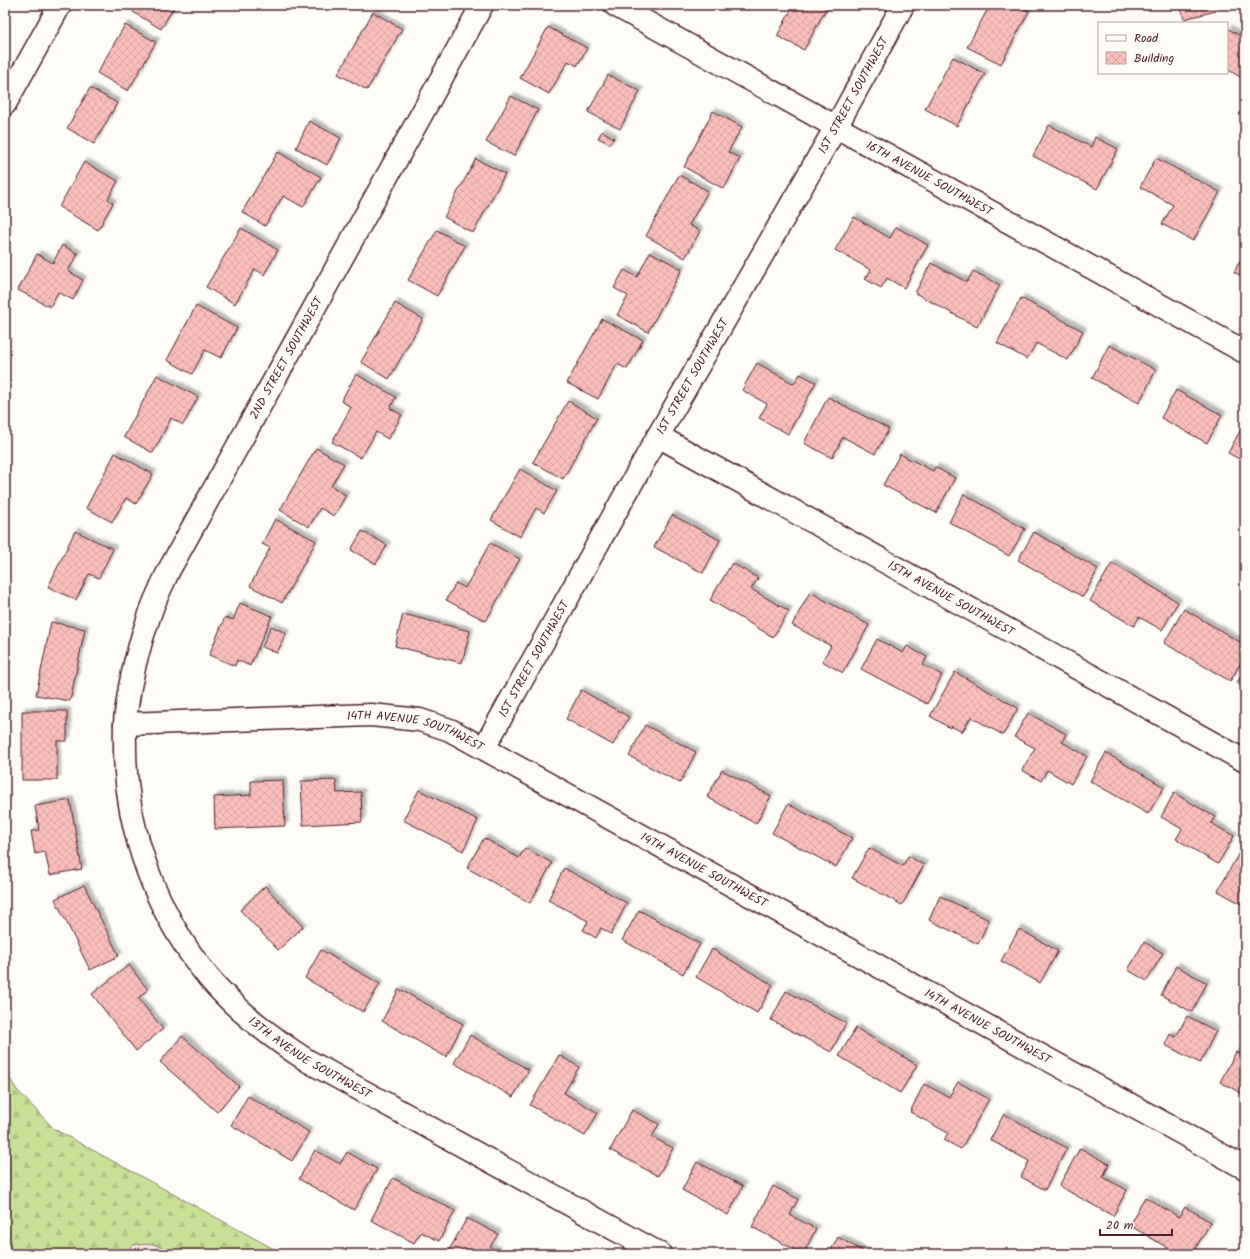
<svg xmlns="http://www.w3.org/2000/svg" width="1250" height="1259" viewBox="0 0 1250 1259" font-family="Kalam,sans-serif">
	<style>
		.industrial { fill: url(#industrial-grid) }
		.forest { fill: url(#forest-firs); stroke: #898060 }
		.building { fill: url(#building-cross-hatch); stroke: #4a1f2b; filter: url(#shadow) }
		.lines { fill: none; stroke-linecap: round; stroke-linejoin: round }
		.minor-casing { stroke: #4a1f2b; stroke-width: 25 }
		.minor { stroke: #fdfcf7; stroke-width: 22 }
		.labels { text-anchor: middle; stroke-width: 4; stroke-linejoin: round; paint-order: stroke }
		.street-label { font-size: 12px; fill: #4a1f2b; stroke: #fdfcf7 }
	</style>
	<defs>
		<pattern id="industrial-grid" width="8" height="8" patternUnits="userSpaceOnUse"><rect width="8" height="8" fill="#fce9e5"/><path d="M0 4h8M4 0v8" fill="none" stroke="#dac7c5"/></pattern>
		<pattern id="forest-firs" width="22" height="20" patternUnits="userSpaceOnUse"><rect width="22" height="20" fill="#c8e095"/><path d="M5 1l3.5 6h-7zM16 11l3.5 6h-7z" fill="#adc081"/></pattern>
		<pattern id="building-cross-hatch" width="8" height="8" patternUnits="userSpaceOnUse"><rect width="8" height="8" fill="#fbbebb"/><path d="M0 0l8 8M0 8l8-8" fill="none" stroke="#d9a3a1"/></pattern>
		<filter id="shadow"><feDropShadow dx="3.5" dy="-3.5" stdDeviation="1" flood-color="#0004"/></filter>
	</defs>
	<rect width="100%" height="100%" fill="#fdfcf7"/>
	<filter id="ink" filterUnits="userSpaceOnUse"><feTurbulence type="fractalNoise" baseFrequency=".025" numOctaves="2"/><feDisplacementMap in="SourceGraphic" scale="8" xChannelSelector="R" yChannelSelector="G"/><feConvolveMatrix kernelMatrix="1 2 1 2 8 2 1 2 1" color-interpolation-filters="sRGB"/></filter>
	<g filter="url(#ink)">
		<polygon class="industrial" points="154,1244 174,1254 124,1254 133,1245"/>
		<polygon class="forest" points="5,1071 17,1090 54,1129 283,1254 174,1254 154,1244 133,1245 124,1254 5,1254"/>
		<g class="building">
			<polygon points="137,5 175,5 161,29 133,12"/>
			<polygon points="794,5 828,5 804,50 777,36"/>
			<polygon points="990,5 1017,5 1029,11 1001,64 967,47"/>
			<polygon points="1180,5 1214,5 1216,11 1184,19"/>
			<polygon points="373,12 402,29 367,90 338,74"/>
			<polygon points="125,25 156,42 128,91 97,73"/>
			<polygon points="548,27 587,48 577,66 568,61 549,94 520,78"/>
			<polygon points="1227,28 1245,39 1245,80 1227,69"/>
			<polygon points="953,57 985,74 957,126 925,109"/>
			<polygon points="608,75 640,91 620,129 588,112"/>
			<polygon points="90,88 117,103 94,144 67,128"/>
			<polygon points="511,96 538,110 514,156 486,142"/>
			<polygon points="713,111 742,127 728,152 740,158 724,189 684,167"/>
			<polygon points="309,121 341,138 327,165 296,148"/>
			<polygon points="1049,125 1091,147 1095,137 1118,149 1097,189 1033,156"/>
			<polygon points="602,131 614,138 610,144 598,138"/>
			<polygon points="278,152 321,177 303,207 283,196 265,226 242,212"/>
			<polygon points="1156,158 1220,192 1193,241 1162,224 1173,205 1140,187"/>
			<polygon points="476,159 505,174 473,233 444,217"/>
			<polygon points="84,162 118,181 108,199 113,203 98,230 59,207"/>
			<polygon points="679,175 708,191 689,225 700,231 685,258 646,236"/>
			<polygon points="854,217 890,238 896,227 928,245 904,288 887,278 881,288 865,279 871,270 835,250"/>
			<polygon points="241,228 278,250 264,275 255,269 235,304 206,287"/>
			<polygon points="437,230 465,246 437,296 408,280"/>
			<polygon points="62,245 78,254 68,271 83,280 73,300 58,292 50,307 18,290 37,254 53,263"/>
			<polygon points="1245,251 1245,278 1234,272"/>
			<polygon points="650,252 682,269 648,332 617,315 628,296 614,288 624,270 637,277"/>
			<polygon points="931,263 967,282 973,271 1000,285 977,327 915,293"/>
			<polygon points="1021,298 1083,331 1068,360 1036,343 1027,359 997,343"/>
			<polygon points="395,303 423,319 389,379 361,362"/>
			<polygon points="196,306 237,328 221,358 205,350 192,374 167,360"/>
			<polygon points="602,319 643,340 627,369 617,364 598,399 567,383"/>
			<polygon points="1109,345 1156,370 1139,403 1092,378"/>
			<polygon points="757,363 794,384 800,374 816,382 788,434 759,418 767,404 742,390"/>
			<polygon points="356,374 396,397 390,408 402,415 388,439 376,432 361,458 332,442 351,407 341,401"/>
			<polygon points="157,375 198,397 183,425 171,418 153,453 124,437"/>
			<polygon points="1176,390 1222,415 1207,443 1161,418"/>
			<polygon points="828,397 889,429 875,454 843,437 832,458 804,443"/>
			<polygon points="568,401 597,418 563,479 533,462"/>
			<polygon points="1245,422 1245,462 1228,453"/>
			<polygon points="316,448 344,464 331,486 346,495 334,516 320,508 309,527 280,510"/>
			<polygon points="115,453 153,474 136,504 126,498 112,522 86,508"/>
			<polygon points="900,454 933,471 935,467 955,478 936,513 883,485"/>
			<polygon points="520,469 557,491 544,513 536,508 520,537 491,520"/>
			<polygon points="964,494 1025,529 1009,556 949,522"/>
			<polygon points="672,515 720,540 703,573 654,547"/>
			<polygon points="275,519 316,541 282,603 250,586 270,548 262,544"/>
			<polygon points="75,531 113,549 99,578 89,574 76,600 48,587"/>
			<polygon points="362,531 387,545 376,564 351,550"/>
			<polygon points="1034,532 1098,569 1083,597 1018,560"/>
			<polygon points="490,543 520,559 486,621 446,600 456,583 465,588"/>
			<polygon points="732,563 758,578 751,589 789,611 773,637 710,600"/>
			<polygon points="1112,563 1178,602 1162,630 1139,617 1134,626 1090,601"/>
			<polygon points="810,592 869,625 843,673 822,661 831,646 792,625"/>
			<polygon points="240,603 272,616 250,666 237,660 235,666 209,655 225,617 233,620"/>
			<polygon points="1184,609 1245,645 1245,656 1230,681 1164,643"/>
			<polygon points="403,614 470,631 462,663 395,646"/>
			<polygon points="51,622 85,629 70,701 36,695"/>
			<polygon points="271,626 286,633 277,653 262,647"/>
			<polygon points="877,639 903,653 907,646 927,657 923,665 942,675 927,704 861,669"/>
			<polygon points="1245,669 1245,687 1237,683"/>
			<polygon points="955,672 1018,708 1003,735 971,717 962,732 951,726 950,728 930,716"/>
			<polygon points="581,690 629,717 613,745 566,719"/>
			<polygon points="22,711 67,711 67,741 57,741 57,780 22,780"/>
			<polygon points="1028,713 1066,734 1062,742 1087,756 1071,784 1047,770 1041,781 1022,770 1035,748 1014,737"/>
			<polygon points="645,725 696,752 680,783 629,756"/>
			<polygon points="1106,753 1164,787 1148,814 1090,781"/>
			<polygon points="722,770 771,796 756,824 707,797"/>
			<polygon points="283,780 285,826 215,829 214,797 251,795 251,781"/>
			<polygon points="336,780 337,793 361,792 362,822 303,825 301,781"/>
			<polygon points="419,790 478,820 463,851 403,820"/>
			<polygon points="1174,793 1215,817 1211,823 1234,836 1218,864 1176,839 1182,829 1161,817"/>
			<polygon points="70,800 82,869 50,875 45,852 35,854 31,831 39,830 35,806"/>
			<polygon points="788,804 852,838 836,867 772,833"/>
			<polygon points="484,838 519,858 525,848 552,863 530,903 467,868"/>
			<polygon points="1245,842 1245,906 1218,891"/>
			<polygon points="869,848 903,866 908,856 924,865 902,905 852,878"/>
			<polygon points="564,868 627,903 611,934 601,928 596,938 583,930 588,921 548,900"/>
			<polygon points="84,885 119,956 90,970 55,899"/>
			<polygon points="265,886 303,927 278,950 240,910"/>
			<polygon points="940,896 989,920 978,944 929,920"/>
			<polygon points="639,910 700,944 683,974 622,940"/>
			<polygon points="1019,929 1058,951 1040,983 1001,961"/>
			<polygon points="1144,942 1163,953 1147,981 1128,970"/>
			<polygon points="712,949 773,985 757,1013 696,977"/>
			<polygon points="321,950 380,984 363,1012 305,978"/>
			<polygon points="129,965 148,990 138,998 163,1029 136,1051 92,994"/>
			<polygon points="1176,966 1207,983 1192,1012 1161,995"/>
			<polygon points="399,989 463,1024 446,1057 382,1021"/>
			<polygon points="786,991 846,1023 831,1052 771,1020"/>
			<polygon points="1187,1016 1216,1031 1200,1063 1165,1045 1170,1034 1176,1037"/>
			<polygon points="1245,1018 1245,1030 1240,1027"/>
			<polygon points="856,1028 917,1065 900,1093 839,1056"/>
			<polygon points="470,1035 529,1070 513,1097 454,1063"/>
			<polygon points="182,1036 239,1086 217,1112 160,1062"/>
			<polygon points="1236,1052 1245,1056 1245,1095 1220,1082"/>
			<polygon points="559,1055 579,1067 564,1093 598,1113 585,1136 530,1105"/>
			<polygon points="958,1082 989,1099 961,1149 944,1140 948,1133 910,1112 924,1084 949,1097"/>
			<polygon points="248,1096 309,1132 292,1161 231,1125"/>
			<polygon points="632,1110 659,1124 652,1137 673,1148 658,1176 610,1150"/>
			<polygon points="1004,1114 1067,1148 1045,1190 1021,1177 1029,1161 990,1140"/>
			<polygon points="1080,1148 1109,1164 1103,1177 1127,1190 1113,1216 1059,1186"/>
			<polygon points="315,1150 340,1164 347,1152 377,1169 354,1210 299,1179"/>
			<polygon points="697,1162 743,1186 728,1215 682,1190"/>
			<polygon points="393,1178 455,1211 439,1241 421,1232 414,1243 371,1220"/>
			<polygon points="773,1186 798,1199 790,1215 816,1229 803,1254 752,1227"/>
			<polygon points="1145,1197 1179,1217 1185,1207 1211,1222 1192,1254 1178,1254 1129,1225"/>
			<polygon points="467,1218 498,1234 490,1247 503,1254 447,1254"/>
			<polygon points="838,1237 868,1254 829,1254"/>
		</g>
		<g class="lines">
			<g class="minor-casing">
				<g id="minor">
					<path id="s1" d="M482 5 169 570C163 583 156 597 151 611 139 644 130 679 126 713 124 725 125 738 125 750 126 832 157 915 209 978 237 1011 272 1038 308 1061L660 1254"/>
					<path id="s2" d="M615 5 1245 352"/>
					<polyline points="5,104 60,5"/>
					<path id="s3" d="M658 436 1245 761"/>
					<path id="s4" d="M125 724 371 715 420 720 450 730 1245 1168"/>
					<path id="s5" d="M484 748 658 436 836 127 903 5"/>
				</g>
			</g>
			<use href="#minor" class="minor"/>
		</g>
	</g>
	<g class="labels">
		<g class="street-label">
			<text dy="4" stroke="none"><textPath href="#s5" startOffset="750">1ST STREET SOUTHWEST</textPath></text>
			<text dy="4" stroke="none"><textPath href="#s2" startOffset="359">16TH AVENUE SOUTHWEST</textPath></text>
			<text transform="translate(286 358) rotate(-61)" y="4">2ND STREET SOUTHWEST</text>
			<text dy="4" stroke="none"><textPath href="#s5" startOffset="426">1ST STREET SOUTHWEST</textPath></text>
			<text dy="4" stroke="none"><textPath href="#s3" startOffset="335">15TH AVENUE SOUTHWEST</textPath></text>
			<text dy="4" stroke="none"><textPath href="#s5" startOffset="102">1ST STREET SOUTHWEST</textPath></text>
			<text dy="4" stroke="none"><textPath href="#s4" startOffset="293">14TH AVENUE SOUTHWEST</textPath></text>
			<text dy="4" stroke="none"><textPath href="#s4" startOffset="617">14TH AVENUE SOUTHWEST</textPath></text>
			<text dy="4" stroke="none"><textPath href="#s4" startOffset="941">14TH AVENUE SOUTHWEST</textPath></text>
			<text dy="4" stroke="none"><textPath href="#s1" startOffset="1210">13TH AVENUE SOUTHWEST</textPath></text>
		</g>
	</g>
	<rect width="1250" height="1259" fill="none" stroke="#fdfcf7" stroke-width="20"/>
	<rect x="10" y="10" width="1230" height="1239" fill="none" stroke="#4a1f2b" stroke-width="1.5" filter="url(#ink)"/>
	<rect x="1098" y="22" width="130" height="52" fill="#fdfcf7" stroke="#b5a4a5"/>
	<rect x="1106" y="35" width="20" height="6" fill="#fdfcf7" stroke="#b5a4a5"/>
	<text x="1134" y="42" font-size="12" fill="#4a1f2b">Road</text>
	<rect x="1106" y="52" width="20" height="12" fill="url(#building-cross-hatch)" stroke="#b5a4a5"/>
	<text x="1134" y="62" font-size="12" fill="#4a1f2b">Building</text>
	<path d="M1100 1229v6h72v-6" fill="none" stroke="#4a1f2b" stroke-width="2"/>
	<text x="1106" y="1229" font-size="12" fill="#4a1f2b" stroke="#fdfcf7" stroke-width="3" paint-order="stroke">20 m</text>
</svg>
